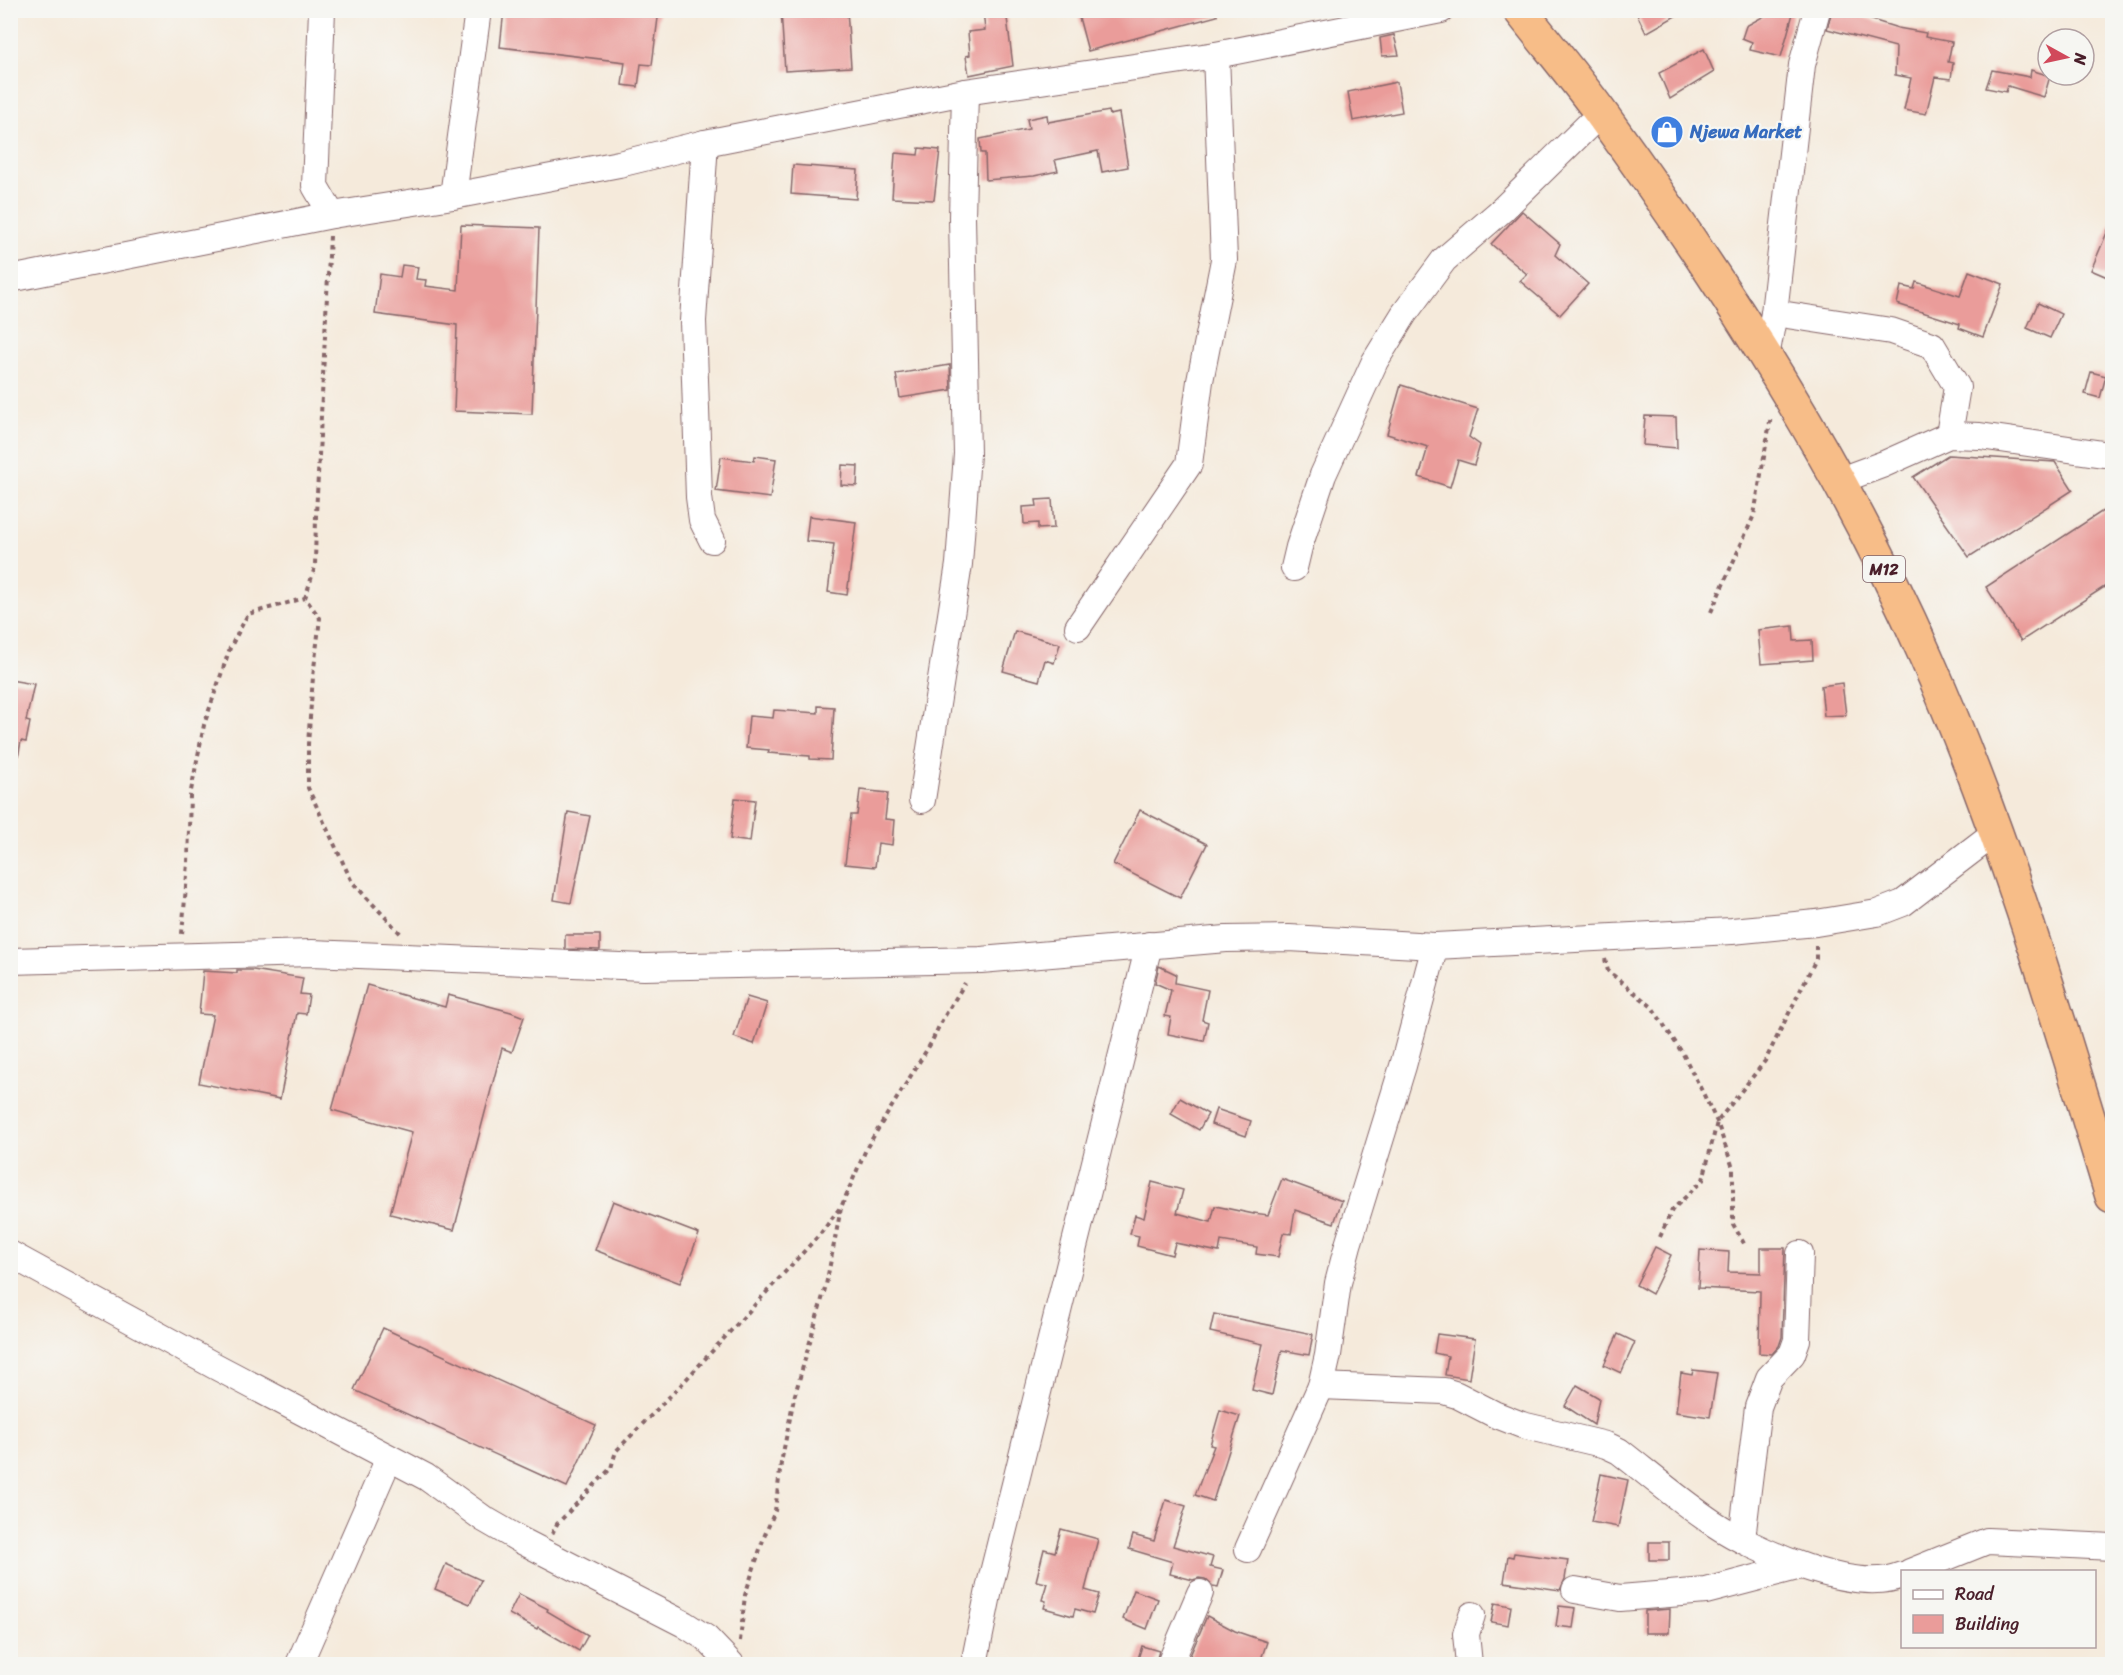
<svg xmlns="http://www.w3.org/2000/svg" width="2123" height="1675" viewBox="0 0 2123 1675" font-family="Sriracha,sans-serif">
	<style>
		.building { fill: #ea9c9a }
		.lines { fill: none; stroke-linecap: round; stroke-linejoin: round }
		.minor-casing { stroke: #866669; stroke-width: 28 }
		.highway-casing { stroke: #866669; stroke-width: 36 }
		.path { stroke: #866669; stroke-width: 4; stroke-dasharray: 4.5 4.5; stroke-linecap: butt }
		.minor { stroke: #fff; stroke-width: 26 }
		.highway { stroke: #f7bd88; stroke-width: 33 }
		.labels { text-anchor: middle; stroke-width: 4.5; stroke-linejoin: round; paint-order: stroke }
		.shield { fill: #f6f6f2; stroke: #7e6067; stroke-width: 1.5 }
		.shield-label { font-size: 16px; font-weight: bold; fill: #4a1f2b }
		.shop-label { font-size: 18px; font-weight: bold; fill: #366cbe; stroke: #f6f6f2; text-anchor: start }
	</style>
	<rect width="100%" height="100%" fill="#f6f6f2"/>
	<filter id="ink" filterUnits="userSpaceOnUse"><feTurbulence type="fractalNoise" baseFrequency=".0167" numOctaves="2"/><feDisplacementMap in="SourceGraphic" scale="12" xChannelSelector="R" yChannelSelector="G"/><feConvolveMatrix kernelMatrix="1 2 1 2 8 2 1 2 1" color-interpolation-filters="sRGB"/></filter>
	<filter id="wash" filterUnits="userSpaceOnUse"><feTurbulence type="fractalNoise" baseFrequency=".008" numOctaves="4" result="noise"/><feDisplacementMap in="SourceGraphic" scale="24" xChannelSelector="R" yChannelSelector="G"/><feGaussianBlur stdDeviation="1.35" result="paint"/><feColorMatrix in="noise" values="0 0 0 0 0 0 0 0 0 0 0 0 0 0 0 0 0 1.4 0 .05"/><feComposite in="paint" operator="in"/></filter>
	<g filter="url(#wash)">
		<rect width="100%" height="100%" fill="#f5eadb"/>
		<g id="blocks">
			<g class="building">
				<polygon points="504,10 659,10 652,65 641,64 638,87 622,85 625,62 500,47"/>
				<polygon points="781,10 847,10 851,67 785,71"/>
				<polygon points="983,10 1006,10 1013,66 969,75 966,56 970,55 968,32 985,30"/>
				<polygon points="1077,10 1217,10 1217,16 1088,51"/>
				<polygon points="1635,10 1686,10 1646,33"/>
				<polygon points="1775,10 1794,10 1781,57 1750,50 1752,42 1742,38 1746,26"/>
				<polygon points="1832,10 1840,10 1898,28 1926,33 1925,37 1952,42 1948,62 1953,63 1951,79 1935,77 1926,114 1904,110 1911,78 1895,75 1896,47 1827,29"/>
				<polygon points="1394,35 1399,55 1382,56 1380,38"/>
				<polygon points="1704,49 1714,72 1670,99 1659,73"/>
				<polygon points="1992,70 2030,77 2031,70 2050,76 2044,97 2008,86 2006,92 1986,88"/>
				<polygon points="1397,82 1402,112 1353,121 1348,92"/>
				<polygon points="1109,111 1110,115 1119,113 1128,167 1102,172 1098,151 1055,160 1058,171 1034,176 986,180 985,153 981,153 980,139 1029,129 1027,119 1047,115 1048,122"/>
				<polygon points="919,148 940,150 934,200 892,198 895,153 918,155"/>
				<polygon points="793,165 858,170 856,199 791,194"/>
				<polygon points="1522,211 1560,244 1555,255 1588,284 1560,315 1520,281 1527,274 1491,244"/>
				<polygon points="2112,221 2112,279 2091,270"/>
				<polygon points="461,225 539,228 532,414 454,411 457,325 375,314 380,274 400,277 402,265 418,267 416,279 426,280 425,286 458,290"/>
				<polygon points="1969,271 2003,284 1983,337 1959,328 1960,324 1897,304 1901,286 1914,289 1916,282 1960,296"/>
				<polygon points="2038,303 2061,314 2050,338 2027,328"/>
				<polygon points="950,365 951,390 900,398 896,374"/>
				<polygon points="2091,372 2106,376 2100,398 2085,394"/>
				<polygon points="1401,385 1478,409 1469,437 1480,445 1474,465 1458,460 1450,487 1419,477 1428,447 1387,434"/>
				<polygon points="1645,416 1676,417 1677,448 1643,445"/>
				<polygon points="1948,455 2055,462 2073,490 1969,557 1913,477"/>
				<polygon points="755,456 776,459 770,498 716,491 721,457 754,461"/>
				<polygon points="842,465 858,466 857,486 841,485"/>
				<polygon points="1052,499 1054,528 1038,529 1038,523 1024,524 1023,507 1037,506 1036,500"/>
				<polygon points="2112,505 2112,582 2021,641 1986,587"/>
				<polygon points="809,516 856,522 847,595 828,592 834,544 806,541"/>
				<polygon points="1793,626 1794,641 1812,640 1813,660 1761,664 1758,630"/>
				<polygon points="1015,631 1060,644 1054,663 1045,660 1039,681 1003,671"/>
				<polygon points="10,680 34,684 26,721 30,722 26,742 21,741 18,758 10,757"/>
				<polygon points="1842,683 1846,715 1824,716 1821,686"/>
				<polygon points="818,706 834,707 831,760 810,759 810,756 768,753 769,750 746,748 749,716 773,718 774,710 818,713"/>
				<polygon points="860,790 888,793 885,819 894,820 892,845 878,843 875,867 845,864 851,815 857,815"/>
				<polygon points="735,798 755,800 750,842 730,839"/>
				<polygon points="1140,810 1207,844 1180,898 1113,864"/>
				<polygon points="568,812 590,816 571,903 554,900"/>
				<polygon points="565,935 600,935 600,950 565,949"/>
				<polygon points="1159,966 1176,974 1175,983 1208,990 1202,1020 1208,1022 1204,1041 1168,1034 1171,1017 1165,1016 1171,990 1155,983"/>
				<polygon points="237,970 253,970 303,978 300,994 309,995 306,1014 297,1013 280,1099 199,1083 213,1015 199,1014 203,971 237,973"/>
				<polygon points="367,985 445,1007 448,995 511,1012 524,1017 512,1052 502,1048 454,1230 390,1214 412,1132 332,1110"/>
				<polygon points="747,997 767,1003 754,1044 734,1037"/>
				<polygon points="1180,1098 1208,1114 1199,1130 1171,1114"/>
				<polygon points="1216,1109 1251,1121 1246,1136 1211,1124"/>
				<polygon points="1282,1179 1342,1201 1334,1223 1295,1210 1291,1234 1283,1233 1278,1257 1256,1254 1257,1247 1221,1241 1219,1252 1175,1243 1172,1255 1137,1246 1139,1236 1130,1234 1135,1215 1144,1218 1152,1182 1183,1190 1177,1213 1211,1222 1215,1206 1254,1214 1254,1213 1268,1215"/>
				<polygon points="613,1201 699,1234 680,1283 595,1250"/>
				<polygon points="1655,1247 1671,1255 1652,1294 1636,1285"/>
				<polygon points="1761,1248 1785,1248 1782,1337 1779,1346 1772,1354 1759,1353 1760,1291 1698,1288 1700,1250 1729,1252 1728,1272 1761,1273"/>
				<polygon points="1214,1314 1313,1334 1309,1355 1282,1350 1272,1395 1252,1390 1263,1344 1210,1332"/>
				<polygon points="383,1328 596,1425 567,1487 354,1390"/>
				<polygon points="1437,1334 1475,1339 1469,1379 1445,1375 1448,1356 1434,1353"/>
				<polygon points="1618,1334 1635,1342 1621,1373 1604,1365"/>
				<polygon points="1693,1370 1717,1373 1710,1417 1676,1412 1681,1373 1692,1375"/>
				<polygon points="1577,1385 1599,1398 1594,1425 1565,1406"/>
				<polygon points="1220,1410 1240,1416 1213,1501 1195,1495 1214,1446 1210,1445"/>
				<polygon points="1601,1474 1628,1480 1618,1527 1591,1522"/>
				<polygon points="1166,1500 1186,1506 1173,1546 1213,1557 1210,1567 1223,1570 1218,1587 1213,1586 1205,1579 1199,1578 1193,1580 1170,1574 1173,1562 1129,1549 1133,1535 1154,1541"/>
				<polygon points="1061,1529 1098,1539 1085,1590 1099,1594 1093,1614 1075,1609 1073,1616 1044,1608 1046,1601 1042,1600 1047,1583 1036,1581 1044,1549 1055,1552"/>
				<rect x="1649" y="1542" width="20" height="18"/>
				<polygon points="1514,1553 1568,1560 1565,1579 1560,1590 1504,1582 1508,1556 1513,1557"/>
				<polygon points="446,1564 481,1580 470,1604 435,1589"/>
				<polygon points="1134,1590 1158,1599 1147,1629 1123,1619"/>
				<polygon points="519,1594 548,1609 547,1611 588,1635 579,1651 538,1627 537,1629 509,1614"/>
				<polygon points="1495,1603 1511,1606 1508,1625 1491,1622"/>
				<polygon points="1559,1606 1576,1608 1573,1628 1556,1626"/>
				<polygon points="1670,1609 1669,1633 1645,1633 1645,1611"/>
				<polygon points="1207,1616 1235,1631 1267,1642 1259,1665 1186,1665"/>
				<polygon points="1142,1646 1159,1651 1155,1665 1136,1665"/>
			</g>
		</g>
	</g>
	<g filter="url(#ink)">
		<use href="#blocks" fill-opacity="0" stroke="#866669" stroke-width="1.5"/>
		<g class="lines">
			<g class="minor-casing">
				<g id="minor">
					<polyline points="322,10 315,186 332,215"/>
					<polyline points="705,143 693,321 699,497 702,520 712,540"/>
					<polyline points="453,196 478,10"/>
					<polyline points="10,279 332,215 453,196 619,164 705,143 965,92 1216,55 1441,10"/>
					<polyline points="1774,313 1891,331 1932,345 1957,387 1949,435"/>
					<polyline points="1766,357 1774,313 1802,65 1817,10"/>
					<polyline points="1838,481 1884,464 1949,435 1980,436 2103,454"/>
					<polyline points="1294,568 1299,547 1323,475 1375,361 1404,314 1444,260 1502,210 1601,113"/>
					<polyline points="1078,627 1189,464 1200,381 1224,260 1216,55"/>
					<polyline points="922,800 959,564 967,454 962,217 965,92"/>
					<polyline points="10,961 312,953 644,967 981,960 1226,939 1289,938 1435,946 1732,931 1816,923 1877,913 1903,903 1996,832"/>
					<polyline points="10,1254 215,1366 426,1477 484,1519 522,1541 684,1624 706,1638 731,1664"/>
					<path d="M1321 1386 1444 1391 1457 1395 1494 1414 1522 1425 1606 1445 1619 1451C1650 1475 1680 1501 1713 1523 1755 1551 1854 1595 1902 1575"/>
					<polyline points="1742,1539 1758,1407 1769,1378 1792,1354 1797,1340 1800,1254"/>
					<polyline points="1248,1549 1321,1386 1328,1355 1338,1283 1348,1245 1403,1066 1435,946"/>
					<polyline points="1910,1572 1987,1541 2112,1547"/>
					<polyline points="1575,1590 1620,1598 1706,1591 1801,1566"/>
					<polyline points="299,1664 389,1458"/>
					<polyline points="974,1664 990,1585 1149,945"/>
					<polyline points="1170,1664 1200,1593"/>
					<polyline points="1469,1664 1466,1634 1472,1615"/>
				</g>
			</g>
			<g class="highway-casing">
				<path id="highway" d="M1520 10C1548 46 1577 80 1603 116 1726 286 1841 464 1926 657 2003 831 2057 1014 2112 1196"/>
			</g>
			<g class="path">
				<polyline points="330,236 316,515 315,567 305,598 320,618 313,677 308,744 308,788 352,882 402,935"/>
				<polyline points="1711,612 1754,515 1771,416"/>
				<polyline points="182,934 188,863 190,796 204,725 230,648 248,614 305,598"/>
				<polyline points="1605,959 1608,971 1652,1007 1683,1054 1703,1093 1717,1122 1733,1168 1733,1224 1746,1247"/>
				<polyline points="1660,1237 1672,1210 1703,1180 1717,1122 1765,1061 1816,959 1816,946"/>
				<polyline points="552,1534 557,1524 611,1468 616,1451 680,1386 821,1233 842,1205 867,1147 931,1043 941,1022 965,983"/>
				<polyline points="740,1641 745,1595 764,1537 775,1511 781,1463 794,1398 826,1285 841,1208"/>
			</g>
			<use href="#minor" class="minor"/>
			<use href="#highway" class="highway"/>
		</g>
	</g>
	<defs>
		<g id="shop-disc" transform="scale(1.725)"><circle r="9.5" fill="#3f7fe0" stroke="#f6f6f2"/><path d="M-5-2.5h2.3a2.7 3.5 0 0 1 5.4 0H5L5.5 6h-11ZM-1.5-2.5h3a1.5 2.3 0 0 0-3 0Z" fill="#fff"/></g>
	</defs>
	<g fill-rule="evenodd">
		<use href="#shop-disc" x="1667" y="132"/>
	</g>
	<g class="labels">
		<rect class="shield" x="1863" y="556" width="42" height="26" rx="4.5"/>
		<g class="shield-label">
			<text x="1884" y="575">M12</text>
		</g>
		<g class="shop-label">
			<text x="1690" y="138">Njewa Market</text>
		</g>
	</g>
	<rect width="2123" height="1675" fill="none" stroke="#f6f6f2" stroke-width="36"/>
	<rect x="1901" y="1570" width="195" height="78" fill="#f6f6f2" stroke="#b1a0a2" stroke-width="1.5"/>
	<rect x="1913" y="1590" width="30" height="9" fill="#ffffff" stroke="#b1a0a2" stroke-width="1.5"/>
	<text x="1955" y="1600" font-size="18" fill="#4a1f2b">Road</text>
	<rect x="1913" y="1615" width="30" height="18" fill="#ea9c9a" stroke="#b1a0a2" stroke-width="1.5"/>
	<text x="1955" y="1630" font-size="18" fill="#4a1f2b">Building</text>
	<g transform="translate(2066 57) rotate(98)"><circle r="28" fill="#f6f6f2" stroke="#b1a0a2" stroke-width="1.5"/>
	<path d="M0-4.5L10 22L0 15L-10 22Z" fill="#d1495b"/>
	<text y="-9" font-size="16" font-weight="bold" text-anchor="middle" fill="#4a1f2b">N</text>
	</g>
</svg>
